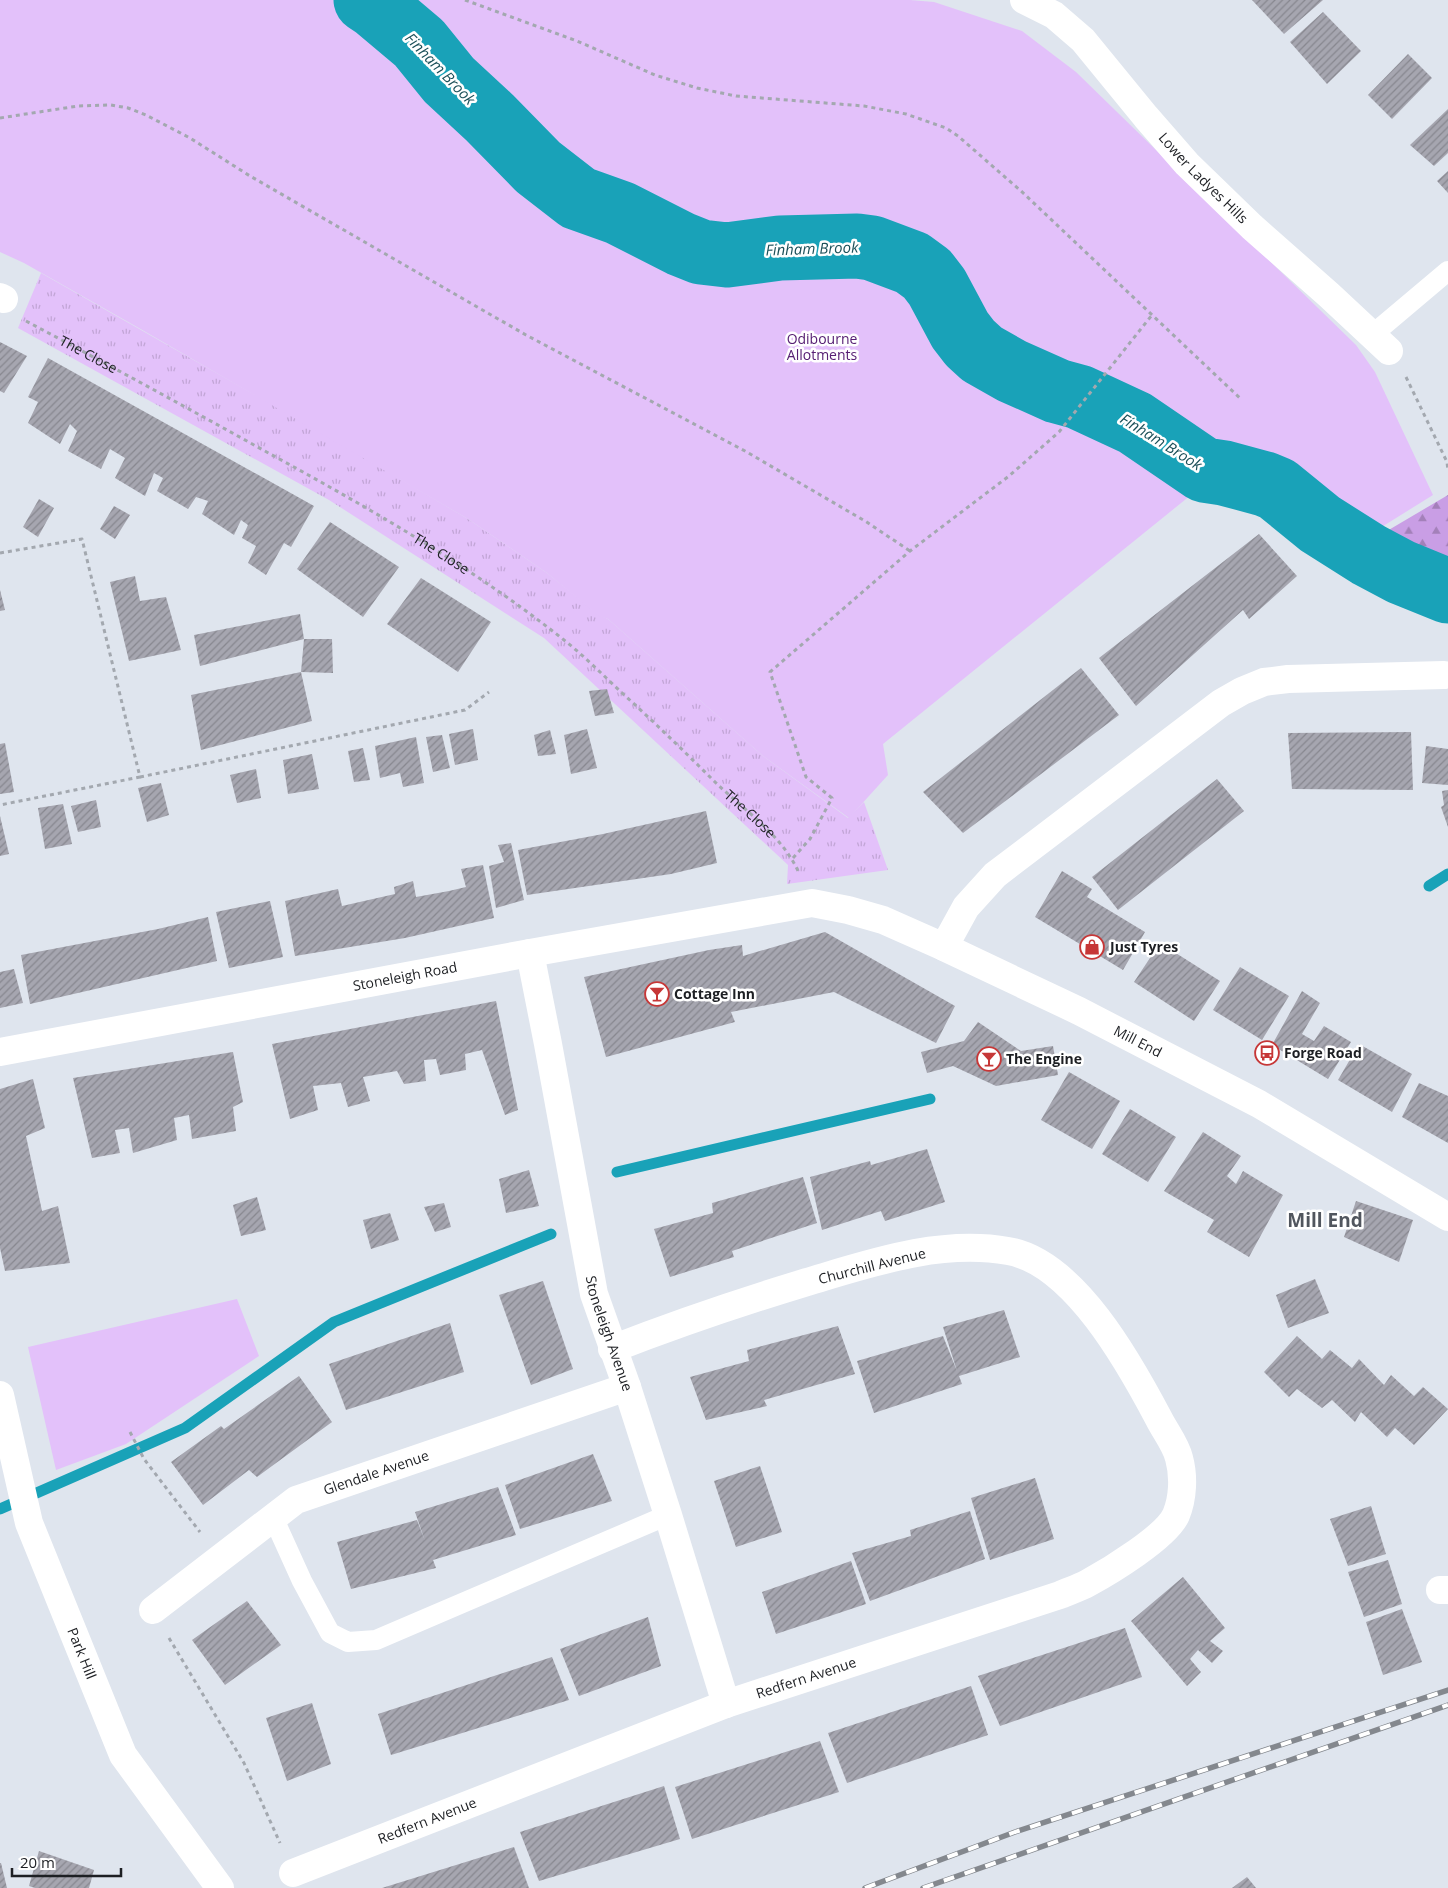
<svg xmlns="http://www.w3.org/2000/svg" width="1448" height="1888" viewBox="0 0 1448 1888" font-family="'Open Sans',sans-serif">
	<style>
		.grass { fill: url(#grass-tufts) }
		.forest { fill: url(#forest-firs) }
		.green { fill: #e3c1fa }
		.lines { fill: none; stroke-linecap: round; stroke-linejoin: round }
		.stream { stroke: #19a2b8; stroke-width: 11 }
		.river { stroke: #19a2b8; stroke-width: 65 }
		.building { fill: url(#building-hatch) }
		.path { stroke: #a3a8af; stroke-width: 3; stroke-dasharray: 4 4; stroke-linecap: butt }
		.lane { stroke: #fff; stroke-width: 20 }
		.street { stroke: #fff; stroke-width: 28 }
		.secondary { stroke: #fff; stroke-width: 28 }
		.rail-casing { stroke: #84888e; stroke-width: 5.5 }
		.rail { stroke: #fff; stroke-width: 4; stroke-dasharray: 11; stroke-linecap: butt }
		.labels { text-anchor: middle; stroke-width: 5; stroke-linejoin: round; paint-order: stroke }
		.street-label { font-size: 14px; fill: #1d1f23; stroke: #fff }
		.park-label { font-size: 14px; fill: #572074; stroke: #fff }
		.poi-label { font-size: 14px; font-weight: bold; fill: #1d1f23; stroke: #fff; text-anchor: start }
		.water-label { font-size: 15px; font-style: italic; fill: #1c5059; stroke: #fff }
		.district-label { font-size: 19px; font-weight: bold; fill: #51565e; stroke: #fff }
	</style>
	<defs>
		<pattern id="grass-tufts" width="24" height="20" patternUnits="userSpaceOnUse" patternTransform="scale(1.25)"><rect width="24" height="20" fill="#e3c1fa"/><path d="M3 7l-1-3M5 7V3M7 7l1-3M15 17l-1-3M17 17v-4M19 17l1-3" fill="none" stroke="#c2a5d6"/></pattern>
		<pattern id="forest-firs" width="22" height="20" patternUnits="userSpaceOnUse" patternTransform="scale(1.25)"><rect width="22" height="20" fill="#c99ee5"/><path d="M5 1l3.5 6h-7zM16 11l3.5 6h-7z" fill="#a380b9"/></pattern>
		<pattern id="building-hatch" width="6" height="6" patternUnits="userSpaceOnUse" patternTransform="scale(1.25)"><rect width="6" height="6" fill="#a6a6b0"/><path d="M-1 1l2-2M0 6l6-6M5 7l2-2" fill="none" stroke="#87878f"/></pattern>
	</defs>
	<rect width="100%" height="100%" fill="#dfe5ee"/>
	<polygon class="grass" points="41,273 315,429 468,519 547,573 599,615 608,619 763,756 848,818 864,802 888,870 787,884 788,865 544,638 329,500 18,328"/>
	<polygon class="forest" points="1448,495 1448,578 1370,541"/>
	<g class="green">
		<polygon points="0,0 910,0 934,2 1022,31 1076,72 1356,345 1375,372 1433,495 1364,538 1318,508 1279,473 1246,457 1212,478 883,744 888,775 849,818 763,756 608,619 599,616 547,573 468,519 144,331 24,263 0,252"/>
		<polygon points="237,1299 259,1356 126,1444 56,1470 28,1347"/>
	</g>
	<g class="lines">
		<g class="stream">
			<polyline points="1429,886 1448,874"/>
			<polyline points="617,1172 930,1099"/>
			<polyline points="0,1509 185,1428 334,1322 551,1234"/>
		</g>
		<polyline class="river" points="366,0 375,6 419,43 449,80 490,118 538,167 578,198 620,213 681,244 701,252 727,255 780,248 857,246 872,248 912,263 927,274 937,287 960,330 970,343 982,354 1012,371 1057,391 1079,397 1135,423 1204,470 1224,473 1265,484 1277,489 1320,524 1369,555 1401,572 1448,591"/>
	</g>
	<g class="building">
		<polygon points="1252,0 1323,0 1284,34"/>
		<polygon points="1323,12 1361,51 1327,84 1290,42"/>
		<polygon points="1408,54 1432,78 1392,119 1368,95"/>
		<polygon points="1448,109 1448,153 1434,166 1410,145"/>
		<polygon points="1448,171 1448,193 1437,181"/>
		<polygon points="0,342 27,356 4,393 0,391"/>
		<polygon points="48,358 314,506 291,547 284,543 266,575 248,563 256,546 242,538 248,525 241,520 234,535 202,514 208,501 196,497 188,509 157,491 163,478 154,473 145,496 115,478 125,458 110,449 101,469 68,451 77,431 70,424 60,444 28,423 38,402 28,397"/>
		<polygon points="39,499 54,508 38,537 23,527"/>
		<polygon points="114,506 130,515 115,539 100,529"/>
		<polygon points="330,522 399,567 363,617 297,569"/>
		<polygon points="1259,534 1297,576 1249,619 1243,610 1136,706 1099,658"/>
		<polygon points="135,576 140,601 166,597 181,650 129,661 110,582"/>
		<polygon points="421,578 491,622 458,672 387,624"/>
		<polygon points="0,590 5,610 0,611"/>
		<polygon points="300,614 304,639 200,666 194,635"/>
		<polygon points="304,639 332,639 333,673 301,672 312,721 201,750 191,695 301,672"/>
		<polygon points="1081,668 1119,715 963,833 923,792"/>
		<polygon points="607,689 614,713 595,716 589,691"/>
		<polygon points="473,729 478,760 455,765 449,734"/>
		<polygon points="587,729 597,768 571,774 564,735"/>
		<polygon points="550,730 556,754 538,756 534,735"/>
		<polygon points="1411,732 1413,790 1292,789 1288,733"/>
		<polygon points="442,735 450,768 433,772 426,737"/>
		<polygon points="416,737 424,783 403,787 400,773 380,778 375,746"/>
		<polygon points="5,743 14,792 0,794 0,744"/>
		<polygon points="1426,746 1448,749 1448,785 1422,783"/>
		<polygon points="363,748 370,780 354,782 348,751"/>
		<polygon points="312,754 319,789 288,794 283,760"/>
		<polygon points="256,769 261,798 237,803 230,775"/>
		<polygon points="1217,779 1244,811 1118,910 1092,877"/>
		<polygon points="161,783 169,815 147,822 138,788"/>
		<polygon points="1448,790 1448,827 1441,807 1444,805 1442,791"/>
		<polygon points="96,800 101,827 78,832 71,806"/>
		<polygon points="63,804 72,844 45,849 38,808"/>
		<polygon points="706,811 717,863 671,874 527,895 518,850 603,834"/>
		<polygon points="0,816 9,854 0,856"/>
		<polygon points="511,843 524,900 496,908 489,866 504,862 498,845"/>
		<polygon points="483,865 494,918 405,938 295,956 285,901 338,889 342,906 395,894 394,887 413,881 416,897 449,891 466,887 461,869"/>
		<polygon points="1062,871 1092,889 1087,897 1145,932 1123,970 1035,917"/>
		<polygon points="270,901 283,957 229,968 216,912"/>
		<polygon points="208,917 217,961 30,1004 21,955 158,929"/>
		<polygon points="825,932 955,1006 936,1043 834,992 731,1012 735,1022 606,1057 584,977 709,950 742,945 743,956"/>
		<polygon points="1160,943 1220,981 1194,1021 1134,982"/>
		<polygon points="1240,967 1289,996 1262,1040 1213,1010"/>
		<polygon points="14,969 23,1003 0,1008 0,972"/>
		<polygon points="1302,991 1320,1003 1302,1034 1314,1041 1324,1026 1351,1042 1328,1079 1272,1045"/>
		<polygon points="496,1001 518,1110 505,1115 482,1050 465,1054 466,1070 440,1075 436,1059 424,1060 426,1081 404,1084 397,1071 363,1077 370,1101 348,1107 341,1083 313,1086 318,1110 290,1119 272,1044"/>
		<polygon points="978,1022 1021,1051 1053,1046 1058,1075 996,1086 953,1066 927,1073 921,1052 964,1041"/>
		<polygon points="1359,1044 1412,1074 1392,1112 1338,1080"/>
		<polygon points="233,1052 243,1102 233,1107 236,1131 192,1139 189,1115 174,1118 177,1140 133,1153 129,1128 115,1130 120,1153 92,1158 73,1078"/>
		<polygon points="1069,1072 1120,1101 1092,1149 1041,1120"/>
		<polygon points="33,1079 45,1128 26,1136 42,1211 58,1206 70,1263 5,1271 0,1248 0,1089"/>
		<polygon points="1419,1083 1448,1096 1448,1143 1402,1117"/>
		<polygon points="1130,1109 1176,1137 1148,1182 1102,1154"/>
		<polygon points="1203,1132 1241,1156 1227,1176 1236,1184 1243,1171 1283,1195 1249,1257 1207,1232 1214,1220 1164,1191"/>
		<polygon points="927,1149 945,1202 885,1221 881,1211 822,1230 810,1177 870,1161 871,1165"/>
		<polygon points="529,1170 539,1206 506,1213 499,1179"/>
		<polygon points="803,1177 817,1223 732,1251 734,1257 670,1277 654,1229 713,1213 712,1203"/>
		<polygon points="257,1197 266,1230 241,1236 233,1205"/>
		<polygon points="1356,1201 1413,1220 1399,1262 1344,1237"/>
		<polygon points="444,1203 451,1227 435,1232 424,1207"/>
		<polygon points="390,1213 399,1240 371,1249 363,1220"/>
		<polygon points="1315,1279 1329,1313 1288,1328 1276,1295"/>
		<polygon points="543,1281 573,1369 531,1385 499,1295"/>
		<polygon points="1004,1310 1020,1357 959,1376 962,1384 874,1413 857,1361 943,1336 957,1371 943,1327"/>
		<polygon points="450,1323 464,1372 346,1410 329,1364"/>
		<polygon points="838,1326 855,1374 764,1400 767,1406 706,1420 690,1377 749,1361 747,1350"/>
		<polygon points="1297,1336 1322,1359 1330,1350 1352,1368 1359,1359 1384,1385 1391,1375 1414,1396 1423,1387 1448,1409 1414,1445 1395,1428 1387,1437 1361,1412 1355,1422 1332,1400 1322,1408 1297,1389 1289,1397 1264,1372"/>
		<polygon points="299,1376 332,1422 257,1477 249,1470 203,1505 171,1462 221,1426 224,1429"/>
		<polygon points="593,1454 612,1501 520,1529 505,1485"/>
		<polygon points="760,1466 782,1532 736,1547 714,1481"/>
		<polygon points="1035,1478 1054,1539 990,1560 971,1498"/>
		<polygon points="498,1487 516,1535 433,1560 436,1568 351,1589 337,1542 417,1520 425,1541 415,1512"/>
		<polygon points="1371,1506 1386,1554 1348,1566 1330,1519"/>
		<polygon points="970,1511 985,1559 870,1601 852,1553 911,1536 910,1530"/>
		<polygon points="1388,1560 1402,1604 1364,1617 1348,1572"/>
		<polygon points="851,1561 866,1604 776,1634 762,1592"/>
		<polygon points="1183,1577 1225,1628 1210,1641 1223,1651 1212,1663 1198,1650 1190,1659 1201,1672 1187,1686 1131,1621"/>
		<polygon points="247,1601 281,1645 225,1685 192,1640"/>
		<polygon points="1402,1609 1422,1662 1383,1675 1366,1622"/>
		<polygon points="648,1617 661,1666 579,1696 560,1649"/>
		<polygon points="1125,1628 1142,1677 1000,1726 978,1676"/>
		<polygon points="552,1657 569,1700 391,1755 378,1714"/>
		<polygon points="971,1686 988,1735 847,1783 828,1733"/>
		<polygon points="312,1703 331,1764 287,1781 266,1718"/>
		<polygon points="820,1741 839,1792 692,1839 675,1787"/>
		<polygon points="664,1786 680,1839 539,1881 520,1832"/>
		<polygon points="514,1847 529,1888 382,1888"/>
		<polygon points="39,1851 94,1870 89,1888 35,1888 29,1886"/>
		<polygon points="0,1863 1,1863 7,1888 0,1888"/>
		<polygon points="1247,1877 1256,1888 1232,1888"/>
	</g>
	<g class="lines">
		<g class="path">
			<polyline points="465,0 577,41 655,75 697,88 736,96 864,106 906,114 946,128 958,136 1021,191 1242,400"/>
			<polyline points="0,118 78,106 111,105 128,108 146,115 190,138 250,176 526,335 745,451 865,521 910,551"/>
			<path id="s1" d="M26 321C105 363 184 406 263 450 367 507 471 566 564 640 584 656 602 674 621 692 653 721 684 751 715 782 744 810 782 835 799 873"/>
			<polyline points="1406,377 1447,462 1448,471"/>
			<polyline points="0,553 82,539 140,777 0,805"/>
			<polyline points="140,777 465,710 489,692"/>
			<polyline points="793,858 810,839 832,798 806,777 770,672 910,551 1009,476 1059,432 1152,315"/>
			<polyline points="130,1432 144,1459 200,1532"/>
			<polyline points="169,1638 244,1763 280,1843"/>
		</g>
		<g class="lane">
			<polyline points="1372,335 1448,271"/>
			<polyline points="273,1517 302,1581 330,1633 348,1642 376,1640 668,1515"/>
		</g>
		<g class="street">
			<path id="s2" d="M1024 0 1054 15 1083 40 1146 117 1187 164 1252 227 1329 295 1389 351"/>
			<polyline points="0,297 4,299"/>
			<polyline points="944,947 966,907 995,875 1221,703 1242,691 1264,682 1288,679 1444,675"/>
			<path id="s3" d="M530 953 548 1044 594 1294 627 1387 668 1515 726 1704"/>
			<polyline points="1440,1590 1448,1590"/>
			<path id="s4" d="M153 1610 296 1500 627 1387"/>
			<path id="s5" d="M293 1873 726 1704 1060 1595C1069 1591 1079 1588 1088 1583 1110 1571 1166 1537 1176 1515 1183 1498 1184 1476 1179 1458 1176 1445 1165 1431 1159 1419 1130 1364 1074 1262 1008 1251 940 1239 871 1263 807 1282 741 1302 676 1324 612 1349"/>
		</g>
		<g class="secondary">
			<path id="s6" d="M0 1052 530 953 812 903 848 910 883 920 944 947 1079 1011 1259 1104 1448 1217"/>
			<path id="s7" d="M0 1395 29 1523 123 1755 220 1888"/>
		</g>
		<g class="rail-casing">
			<g id="rail">
				<polyline points="865,1888 1015,1832 1448,1690"/>
				<polyline points="923,1888 1448,1705"/>
			</g>
		</g>
		<use href="#rail" class="rail"/>
	</g>
	<defs>
		<g id="shop-ring" transform="scale(1.25)"><circle r="9.5" fill="#fff" stroke="#c63737" stroke-width="1.5"/><path d="M-5-2.5h2.3a2.7 3.5 0 0 1 5.4 0H5L5.5 6h-11ZM-1.5-2.5h3a1.5 2.3 0 0 0-3 0Z" fill="#c63737"/></g>
		<g id="bar-ring" transform="scale(1.25)"><circle r="9.5" fill="#fff" stroke="#c63737" stroke-width="1.5"/><path d="M-6-5H6L.8 .8V4.5H3.5V6h-7V4.5H-.8V.8Z" fill="#c63737"/></g>
		<g id="bus-ring" transform="scale(1.25)"><circle r="9.5" fill="#fff" stroke="#c63737" stroke-width="1.5"/><path d="M-5-6H5V4H4V6H2V4H-2V6H-4V4H-5ZM-3.5-4V0h7V-4ZM-3.5 1.2v1.5H-2V1.2ZM2 1.2v1.5H3.5V1.2Z" fill="#c63737"/></g>
	</defs>
	<g fill-rule="evenodd">
		<use href="#shop-ring" x="1092" y="947"/>
		<use href="#bar-ring" x="657" y="994"/>
		<use href="#bus-ring" x="1267" y="1053"/>
		<use href="#bar-ring" x="989" y="1059"/>
	</g>
	<g class="labels">
		<g class="street-label">
			<text dy="5" stroke="none"><textPath href="#s2" startOffset="255">Lower Ladyes Hills</textPath></text>
			<text dy="5" stroke="none"><textPath href="#s1" startOffset="71">The Close</textPath></text>
			<text dy="5" stroke="none"><textPath href="#s1" startOffset="476">The Close</textPath></text>
			<text dy="5" stroke="none"><textPath href="#s1" startOffset="881">The Close</textPath></text>
			<text dy="5" stroke="none"><textPath href="#s6" startOffset="412">Stoneleigh Road</textPath></text>
			<text dy="5" stroke="none"><textPath href="#s6" startOffset="1181">Mill End</textPath></text>
			<text transform="translate(872 1266) rotate(-14)" y="5">Churchill Avenue</text>
			<text dy="5" stroke="none"><textPath href="#s3" startOffset="389">Stoneleigh Avenue</textPath></text>
			<text dy="5" stroke="none"><textPath href="#s4" startOffset="265">Glendale Avenue</textPath></text>
			<text dy="5" stroke="none"><textPath href="#s7" startOffset="272">Park Hill</textPath></text>
			<text dy="5" stroke="none"><textPath href="#s5" startOffset="549">Redfern Avenue</textPath></text>
			<text dy="5" stroke="none"><textPath href="#s5" startOffset="144">Redfern Avenue</textPath></text>
		</g>
		<g class="park-label">
			<text x="822" y="344">Odibourne<tspan x="822" dy="16">Allotments</tspan></text>
		</g>
		<g class="poi-label">
			<text x="1110" y="952">Just Tyres</text>
			<text x="674" y="999">Cottage Inn</text>
			<text x="1284" y="1058">Forge Road</text>
			<text x="1006" y="1064">The Engine</text>
		</g>
		<g class="water-label">
			<text transform="translate(440 69) rotate(46)" y="5">Finham Brook</text>
			<text transform="translate(812 249) rotate(-2)" y="5">Finham Brook</text>
			<text transform="translate(1161 442) rotate(32)" y="5">Finham Brook</text>
		</g>
		<g class="district-label">
			<text x="1325" y="1227">Mill End</text>
		</g>
	</g>
	<path d="M12 1868v8h109v-8" fill="none" stroke="#1d1f23" stroke-width="2.5"/>
	<text x="20" y="1868" font-size="15" fill="#1d1f23" stroke="#ffffff" stroke-width="4" paint-order="stroke">20 m</text>
</svg>
